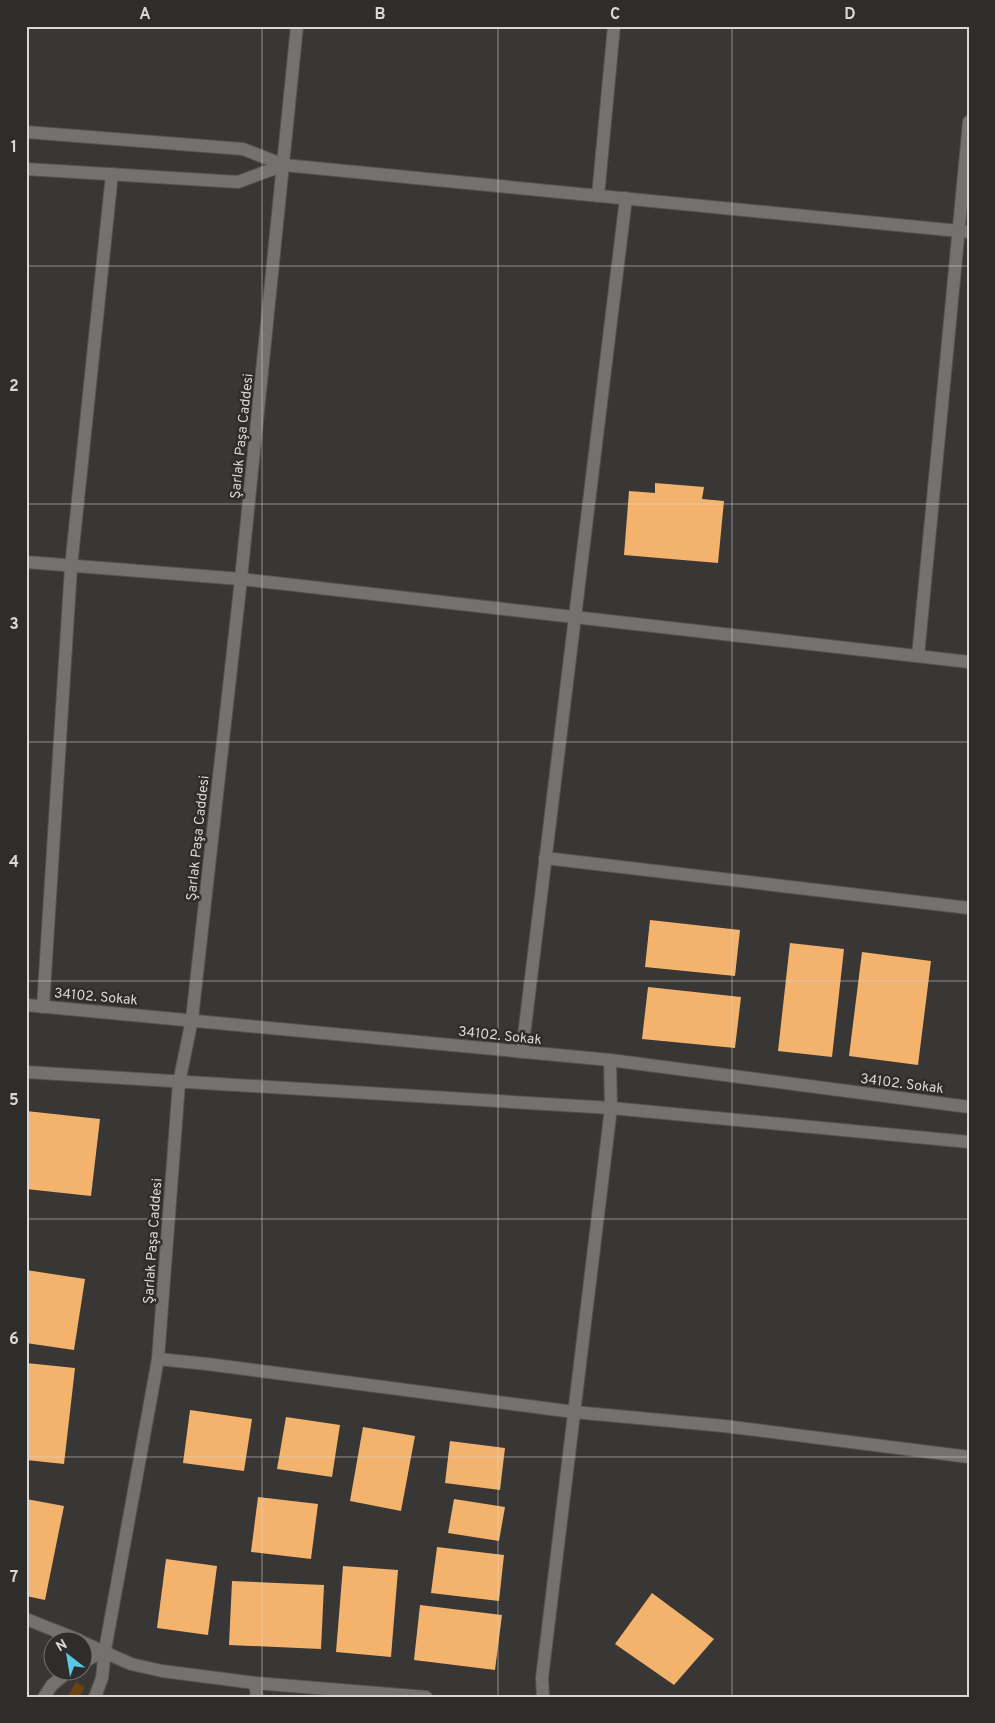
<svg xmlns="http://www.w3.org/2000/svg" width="995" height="1723" viewBox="0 0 995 1723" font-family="Overpass,sans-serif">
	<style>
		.green { fill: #6a4210 }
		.building { fill: #f3b36d }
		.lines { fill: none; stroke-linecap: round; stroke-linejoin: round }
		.street-casing { stroke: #545351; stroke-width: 14 }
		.secondary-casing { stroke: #545351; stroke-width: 14 }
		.street { stroke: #74716f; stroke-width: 12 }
		.secondary { stroke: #74716f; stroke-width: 12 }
		.grid { fill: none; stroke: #d9d8d7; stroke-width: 1; stroke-opacity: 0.55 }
		.labels { text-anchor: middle; stroke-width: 5; stroke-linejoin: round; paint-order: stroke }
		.street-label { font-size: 14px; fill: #d9d8d7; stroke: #2f2d2b }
		.neatline { fill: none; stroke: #d9d8d7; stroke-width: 2 }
		.grid-label { font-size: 16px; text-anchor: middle; font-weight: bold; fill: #d9d8d7 }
	</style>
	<rect width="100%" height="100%" fill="#393735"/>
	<polygon class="green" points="76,1682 85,1687 79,1697 67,1697"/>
	<g class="building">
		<polygon points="655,483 704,487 702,499 724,501 718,563 624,555 629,491 655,493"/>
		<polygon points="650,920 740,930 735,976 645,967"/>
		<polygon points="790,943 844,949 832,1057 778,1051"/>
		<polygon points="862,952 931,961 918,1065 849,1056"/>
		<polygon points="648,987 741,997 735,1048 642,1039"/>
		<polygon points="26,1111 100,1119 91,1196 26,1189"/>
		<polygon points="26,1270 85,1279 74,1350 26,1343"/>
		<polygon points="26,1363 75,1368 64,1464 26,1460"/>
		<polygon points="190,1410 252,1419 244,1471 183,1463"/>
		<polygon points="286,1417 340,1425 332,1477 277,1469"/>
		<polygon points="363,1427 415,1436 401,1511 350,1501"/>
		<polygon points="450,1441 505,1448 500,1490 445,1483"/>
		<polygon points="258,1497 318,1504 311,1559 251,1552"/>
		<polygon points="26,1499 64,1506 45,1600 26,1596"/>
		<polygon points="454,1499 505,1507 499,1541 448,1533"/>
		<polygon points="437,1547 504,1555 499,1601 431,1593"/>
		<polygon points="166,1559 217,1566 208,1635 157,1628"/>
		<polygon points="343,1566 398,1570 391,1657 336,1652"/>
		<polygon points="232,1581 324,1585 321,1649 229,1645"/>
		<polygon points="652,1593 714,1639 674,1685 615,1644"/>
		<polygon points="420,1605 502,1615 495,1670 414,1660"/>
	</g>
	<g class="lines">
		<g class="street-casing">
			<g id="street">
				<polyline points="26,132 243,149 284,165 238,182 26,169"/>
				<polyline points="284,165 969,232"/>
				<polyline points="598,196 614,26"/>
				<polyline points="26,562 241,579 969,662"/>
				<polyline points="918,656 969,122"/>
				<polyline points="545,858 969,908"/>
				<polyline points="43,1007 71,567 112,174"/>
				<polyline points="522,1052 626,198"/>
				<polyline points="158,1359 207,1364 574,1412 724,1426 969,1457"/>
				<polyline points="26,1619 79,1640"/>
				<polyline points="82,1642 131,1664 162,1671 255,1683 426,1697"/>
				<polyline points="543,1697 542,1678 611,1108 610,1060"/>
			</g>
		</g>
		<g class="secondary-casing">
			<g id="secondary">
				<polyline points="26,1005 610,1060 969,1107"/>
				<polyline points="26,1072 611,1108 969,1142"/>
				<polyline points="82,1663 105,1650"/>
				<polyline points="255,1683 257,1697"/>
				<polyline points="44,1697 52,1685 70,1670"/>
				<polyline points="95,1697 102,1678 105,1650 158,1359 179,1083 192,1019 241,579 297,26"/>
			</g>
		</g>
		<use href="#street" class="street"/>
		<use href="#secondary" class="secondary"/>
	</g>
	<path class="grid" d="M262 26V1697M498 26V1697M732 26V1697M26 266H969M26 504H969M26 742H969M26 981H969M26 1219H969M26 1457H969"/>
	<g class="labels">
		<g class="street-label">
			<text transform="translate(241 436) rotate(-84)" y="5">Şarlak Paşa Caddesi</text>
			<text transform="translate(197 838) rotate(-84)" y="5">Şarlak Paşa Caddesi</text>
			<text transform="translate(96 996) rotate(5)" y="5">34102. Sokak</text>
			<text transform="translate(500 1035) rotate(6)" y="5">34102. Sokak</text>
			<text transform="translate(902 1083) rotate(7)" y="5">34102. Sokak</text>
			<text transform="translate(152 1241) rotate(-86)" y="5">Şarlak Paşa Caddesi</text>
		</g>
	</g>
	<rect width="995" height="1723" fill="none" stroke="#2f2d2b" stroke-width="55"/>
	<g transform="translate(68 1656) rotate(329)"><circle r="24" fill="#2f2d2b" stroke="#737170"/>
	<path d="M0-4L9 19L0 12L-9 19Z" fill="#59c8e4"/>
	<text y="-8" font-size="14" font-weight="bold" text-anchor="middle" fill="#d9d8d7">N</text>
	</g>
	<rect x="28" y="28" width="940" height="1668" class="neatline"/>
	<g class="grid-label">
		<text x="145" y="19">A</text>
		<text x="380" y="19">B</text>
		<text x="615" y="19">C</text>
		<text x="850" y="19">D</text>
		<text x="14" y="152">1</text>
		<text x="14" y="391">2</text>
		<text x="14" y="629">3</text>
		<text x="14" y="867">4</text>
		<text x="14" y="1105">5</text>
		<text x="14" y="1344">6</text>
		<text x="14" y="1582">7</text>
	</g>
</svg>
